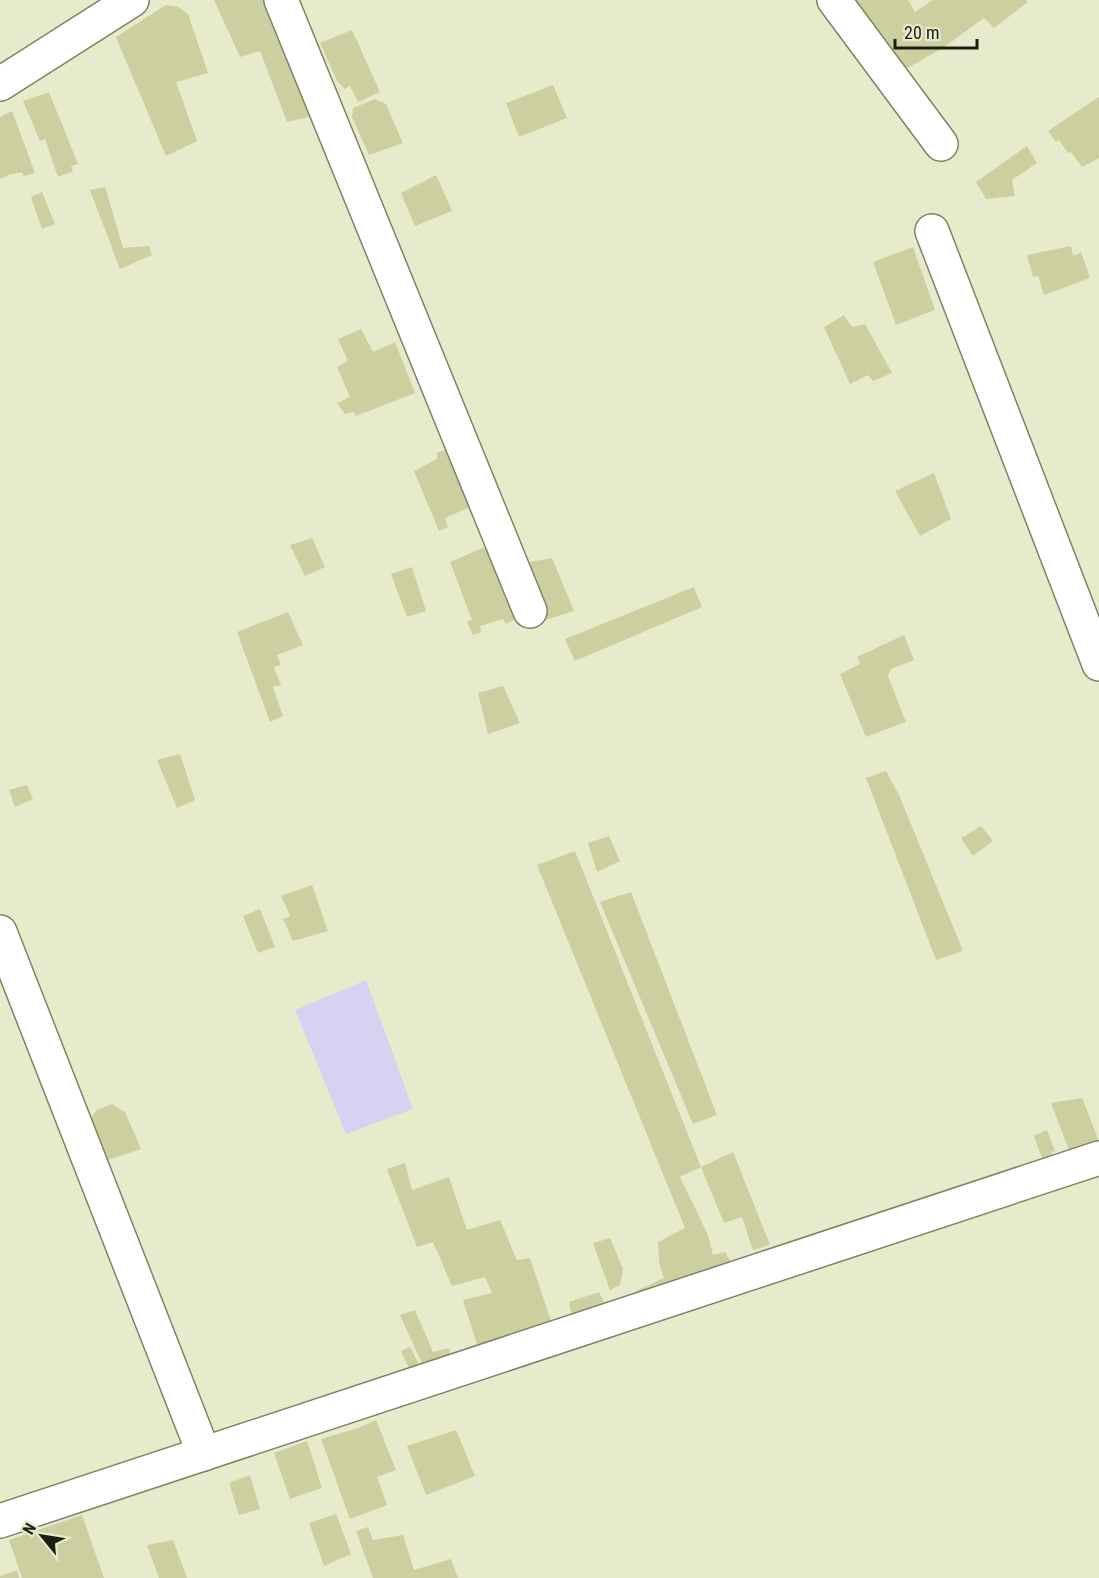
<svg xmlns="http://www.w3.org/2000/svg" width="1099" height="1578" viewBox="0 0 1099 1578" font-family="'Roboto Condensed',sans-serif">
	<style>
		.pitch { fill: #d6d3f2 }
		.building { fill: #cccfa0 }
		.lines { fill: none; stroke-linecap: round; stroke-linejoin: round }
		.minor-casing { stroke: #808265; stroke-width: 36 }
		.minor { stroke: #fff; stroke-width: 33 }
	</style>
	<rect width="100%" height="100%" fill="#e8ebcb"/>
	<polygon class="pitch" points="366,980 413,1109 346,1134 295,1010"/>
	<g class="building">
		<polygon points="214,0 272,0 317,115 287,122 260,51 240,57"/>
		<polygon points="841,0 908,0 915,12 933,0 1026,0 1028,2 994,28 984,18 943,48 895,75"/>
		<polygon points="166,5 178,7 188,14 208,73 176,82 197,141 166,156 116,37"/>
		<polygon points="352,30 380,92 358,102 350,86 345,89 337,81 320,43"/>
		<polygon points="553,85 567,118 519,137 506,103"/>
		<polygon points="49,92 78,164 71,166 73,171 58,177 45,139 40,141 23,101"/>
		<polygon points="1099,97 1099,158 1082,167 1071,152 1068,153 1059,140 1056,142 1048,131"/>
		<polygon points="375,99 386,104 403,143 369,155 352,117 353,108"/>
		<polygon points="12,111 35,173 24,176 22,172 8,175 0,179 0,117"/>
		<polygon points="1027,146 1037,163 1012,180 1015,196 986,199 976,182"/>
		<polygon points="436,175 452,211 415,226 401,193"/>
		<polygon points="105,187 123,248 149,246 152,255 120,269 90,190"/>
		<polygon points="42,192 55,224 42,229 31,197"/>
		<polygon points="1071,246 1073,256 1081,252 1090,278 1044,295 1038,276 1033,277 1027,255"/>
		<polygon points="913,247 935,310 896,325 873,262"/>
		<polygon points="844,315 852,327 865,324 892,373 873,381 868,375 850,384 824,327"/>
		<polygon points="361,329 373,352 395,342 415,393 356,416 354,412 345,414 337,403 350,397 337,367 348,361 338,339"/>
		<polygon points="451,448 475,505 445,518 448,527 439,531 414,471 437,459 437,453"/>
		<polygon points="934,473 951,519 920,536 895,491"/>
		<polygon points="312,538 325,567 305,576 290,545"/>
		<polygon points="490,545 519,617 506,624 503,619 480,626 481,632 473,635 467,622 472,620 450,562"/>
		<polygon points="552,558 574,611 542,621 525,566 530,562"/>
		<polygon points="412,567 426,611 407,617 391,574"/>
		<polygon points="694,587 702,607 575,661 565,639"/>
		<polygon points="288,612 303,645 277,655 281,665 274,667 281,685 273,687 283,716 270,722 237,632"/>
		<polygon points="904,635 914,660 891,669 888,676 906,722 866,737 840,674 860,664 857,657"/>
		<polygon points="503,686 520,723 488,734 478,693"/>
		<polygon points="180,754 195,800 177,808 157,760"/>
		<polygon points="886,771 899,795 963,951 936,960 866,778"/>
		<polygon points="27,785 33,799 15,807 9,790"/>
		<polygon points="981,826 993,841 973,856 961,838"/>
		<polygon points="609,836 620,861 597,872 588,843"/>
		<polygon points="575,851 701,1167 680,1177 708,1235 713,1255 725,1252 735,1269 640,1301 636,1291 664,1278 659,1262 658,1242 685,1228 537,865"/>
		<polygon points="312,885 328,931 293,941 283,919 290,916 281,896"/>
		<polygon points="631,892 717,1115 693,1124 600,902"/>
		<polygon points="260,909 275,947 258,953 243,916"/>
		<polygon points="1082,1098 1099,1141 1099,1147 1071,1156 1051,1103"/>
		<polygon points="112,1104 125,1112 141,1149 105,1161 90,1120 97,1110"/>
		<polygon points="1047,1130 1055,1151 1051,1152 1056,1162 1045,1167 1034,1136"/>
		<polygon points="733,1152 770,1245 753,1250 742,1217 724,1223 701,1167"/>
		<polygon points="405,1163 412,1190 449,1177 467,1230 500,1220 517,1260 530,1258 554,1330 480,1354 463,1300 492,1293 485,1277 452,1286 433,1242 417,1247 387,1169"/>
		<polygon points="610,1238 623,1269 620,1285 610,1290 593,1243"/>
		<polygon points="599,1292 609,1312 574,1324 569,1302"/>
		<polygon points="415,1310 433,1352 449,1348 451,1361 425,1370 400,1315"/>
		<polygon points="410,1347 422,1370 411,1373 401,1351"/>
		<polygon points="376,1420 396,1470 377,1477 387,1505 350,1519 321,1439 358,1428"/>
		<polygon points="456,1430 475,1476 426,1495 407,1446"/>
		<polygon points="307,1441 322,1488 290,1499 274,1453"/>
		<polygon points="250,1475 260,1509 239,1515 229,1483"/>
		<polygon points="336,1514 351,1554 324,1566 309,1523"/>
		<polygon points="82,1515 104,1578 22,1578 9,1540"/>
		<polygon points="368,1527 373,1540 403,1535 414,1570 451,1559 458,1578 373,1578 356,1531"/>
		<polygon points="173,1540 187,1578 159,1578 147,1545"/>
		<polygon points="17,1570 19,1578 0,1578 0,1576"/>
	</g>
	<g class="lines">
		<g class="minor-casing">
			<g id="minor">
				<polyline points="281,0 530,611"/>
				<polyline points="834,0 941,144"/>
				<polyline points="0,84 132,0"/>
				<polyline points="932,231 1099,664"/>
				<polyline points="0,932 204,1454"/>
				<polyline points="0,1521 1099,1158"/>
			</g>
		</g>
		<use href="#minor" class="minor"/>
	</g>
	<g transform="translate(42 1536) rotate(300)" stroke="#e8ebcb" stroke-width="4.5" paint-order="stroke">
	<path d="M0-4.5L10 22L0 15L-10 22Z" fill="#1d1e12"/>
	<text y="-9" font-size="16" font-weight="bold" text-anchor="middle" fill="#1d1e12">N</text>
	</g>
	<path d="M895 39v9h82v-9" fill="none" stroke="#1d1e12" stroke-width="3"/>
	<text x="904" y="39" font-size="18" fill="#1d1e12" stroke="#e8ebcb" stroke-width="4.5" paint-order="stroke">20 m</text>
</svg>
